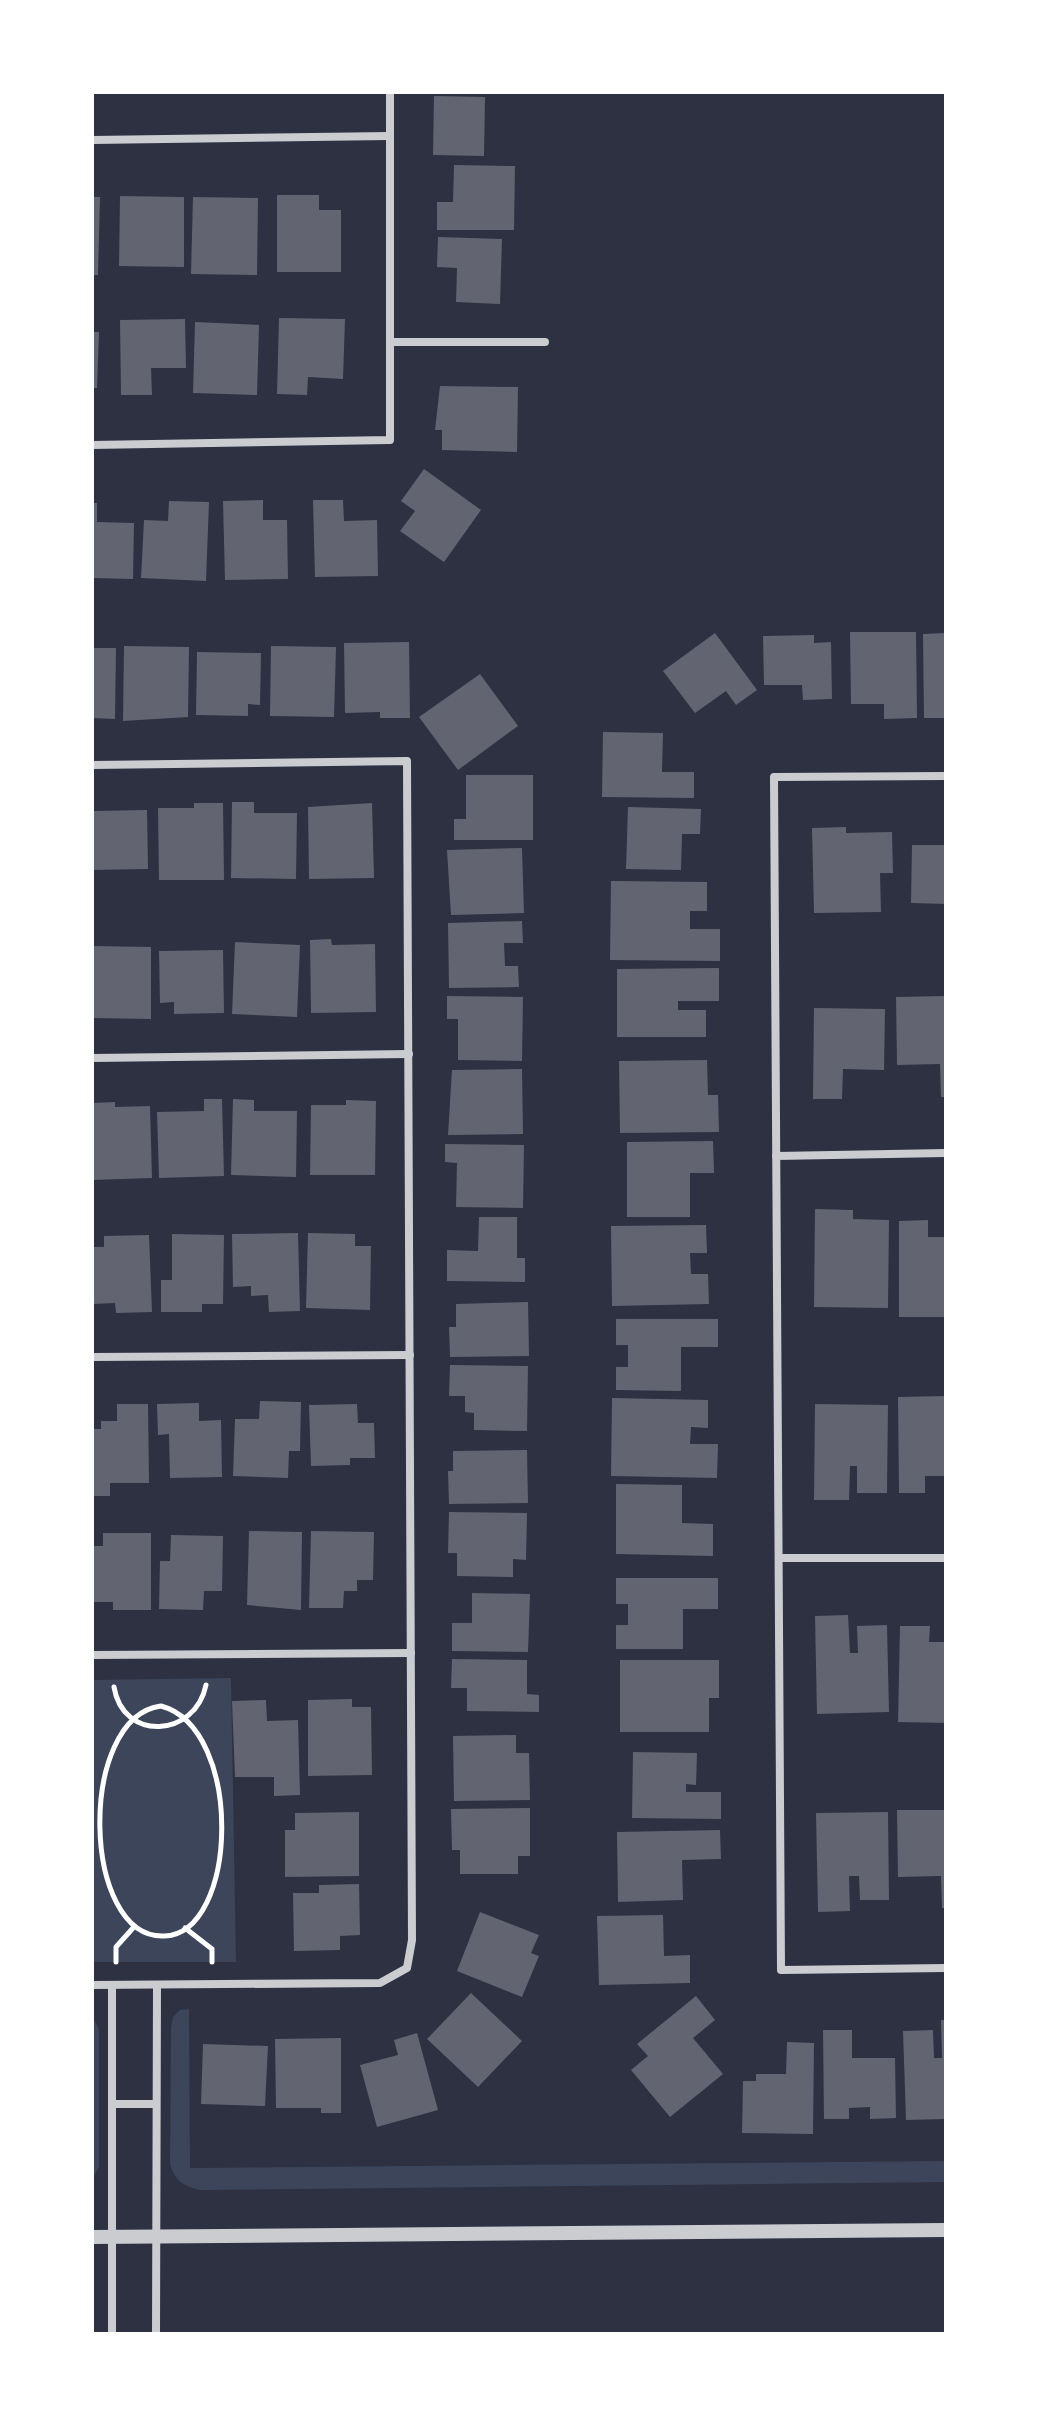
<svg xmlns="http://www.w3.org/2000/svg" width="1038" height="2426" viewBox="0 0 1038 2426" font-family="Spectral,serif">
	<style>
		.green { fill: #3c4559 }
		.building { fill: #626471 }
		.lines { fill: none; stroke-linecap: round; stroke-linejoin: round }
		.path { stroke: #fff; stroke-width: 5 }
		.minor { stroke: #caccd0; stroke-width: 8 }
		.tertiary { stroke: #caccd0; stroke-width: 14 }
	</style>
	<rect width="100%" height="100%" fill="#2d3142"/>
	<g class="green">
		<polygon points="231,1678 236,1962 92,1962 92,1680"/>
		<path d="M189 2009 190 2168 946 2161V2182L200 2190C183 2186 175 2181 170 2164L171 2028 173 2017 180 2010Z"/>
		<polygon points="92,2016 99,2029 99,2167 92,2180"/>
	</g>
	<g class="building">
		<polygon points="434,96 485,97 484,156 433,155"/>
		<polygon points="454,165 515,166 514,230 437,230 437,202 453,202"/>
		<polygon points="277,195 319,195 319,210 341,210 341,272 277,272"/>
		<polygon points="120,196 184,197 184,267 119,266"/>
		<polygon points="92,197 100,197 98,275 92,275"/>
		<polygon points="193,197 258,198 257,275 191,274"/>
		<polygon points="438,237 502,239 500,304 456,302 457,268 437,267"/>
		<polygon points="279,318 345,319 343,379 308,377 307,395 277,394"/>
		<polygon points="185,319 186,368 151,368 152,395 121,395 120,320"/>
		<polygon points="195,322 259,325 257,395 193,393"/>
		<polygon points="92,332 99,332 97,388 92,388"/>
		<polygon points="440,386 518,387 517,452 442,450 442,430 435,430"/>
		<polygon points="424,469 481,510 444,562 400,531 415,511 401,501"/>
		<polygon points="263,500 263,520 287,520 288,579 225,580 223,501"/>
		<polygon points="313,500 343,500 344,521 377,520 378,576 315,577"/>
		<polygon points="169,501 209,502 206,581 141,578 144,520 168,521"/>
		<polygon points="92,503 97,503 97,522 134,523 133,579 92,578"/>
		<polygon points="850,632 916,632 917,718 884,719 884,704 851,704"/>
		<polygon points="715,633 757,690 736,705 726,691 695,713 663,671"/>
		<polygon points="946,633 946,718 924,718 923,634"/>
		<polygon points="814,635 814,643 831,642 832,699 803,700 802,685 764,685 763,636"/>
		<polygon points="409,642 410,718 380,718 380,712 345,713 344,643"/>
		<polygon points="124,646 189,647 188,717 123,721"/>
		<polygon points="271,646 336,647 334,717 270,716"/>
		<polygon points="92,648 116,648 115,719 92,718"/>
		<polygon points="197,652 261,653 260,705 248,704 248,716 196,715"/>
		<polygon points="480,674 518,726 458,770 419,717"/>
		<polygon points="603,732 663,733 662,772 694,772 694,798 602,797"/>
		<polygon points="466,775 533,775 533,840 454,840 454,819 466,819"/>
		<polygon points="232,802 254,802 254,813 297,813 296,879 231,878"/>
		<polygon points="194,803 223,803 224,880 159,880 158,808 194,808"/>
		<polygon points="372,803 374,878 309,879 308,807"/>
		<polygon points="628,807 701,809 700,834 682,834 681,870 626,869"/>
		<polygon points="147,810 148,869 92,870 92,811"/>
		<polygon points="846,827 846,833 892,832 893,873 880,873 881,912 814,913 812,828"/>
		<polygon points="912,845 946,845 946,904 911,903"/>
		<polygon points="522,848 524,913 451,915 447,850"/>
		<polygon points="611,881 707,882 707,911 690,911 690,929 720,929 720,961 610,960"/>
		<polygon points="522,921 523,943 504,943 505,966 518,966 519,987 449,988 448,923"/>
		<polygon points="331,939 332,945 375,944 376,1012 311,1013 310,940"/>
		<polygon points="235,942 300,945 297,1017 232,1014"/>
		<polygon points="92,946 151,947 151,1019 92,1018"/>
		<polygon points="223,950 224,1013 174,1014 174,1002 160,1003 159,951"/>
		<polygon points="719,968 719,1001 678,1001 678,1010 706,1010 706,1037 617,1037 617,969"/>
		<polygon points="447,996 523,997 522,1061 458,1060 458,1019 447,1019"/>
		<polygon points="946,996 946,1097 941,1097 940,1064 897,1065 896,997"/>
		<polygon points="814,1008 885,1009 884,1070 843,1069 842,1099 813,1099"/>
		<polygon points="707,1060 708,1095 718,1095 719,1132 620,1133 619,1061"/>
		<polygon points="522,1069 523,1134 448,1135 452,1070"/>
		<polygon points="204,1099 222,1099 224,1176 159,1178 157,1112 204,1111"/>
		<polygon points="233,1099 254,1100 254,1111 297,1111 296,1177 231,1175"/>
		<polygon points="346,1100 376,1101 375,1175 310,1175 311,1105 346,1105"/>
		<polygon points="115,1102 115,1107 150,1106 152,1178 92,1180 92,1103"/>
		<polygon points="713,1141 714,1173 690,1173 690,1217 627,1217 627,1142"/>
		<polygon points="445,1144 524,1145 523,1208 456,1207 457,1163 445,1162"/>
		<polygon points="815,1209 853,1210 853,1219 889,1220 888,1308 814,1307"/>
		<polygon points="479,1217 517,1217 517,1258 525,1258 525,1282 447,1281 447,1250 478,1251"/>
		<polygon points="928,1220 928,1237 946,1237 946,1317 899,1317 899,1221"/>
		<polygon points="706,1225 707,1253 690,1253 691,1274 708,1274 709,1304 612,1306 611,1226"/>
		<polygon points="298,1233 300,1311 269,1312 268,1295 251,1296 251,1286 233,1287 232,1234"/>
		<polygon points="308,1233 355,1234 355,1246 371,1246 370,1310 306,1308"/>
		<polygon points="172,1234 224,1235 223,1304 202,1304 202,1312 161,1312 161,1280 172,1280"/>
		<polygon points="149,1235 152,1312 116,1313 115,1303 92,1304 92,1247 104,1247 104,1236"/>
		<polygon points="528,1302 529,1356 450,1357 449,1327 456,1327 456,1304"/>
		<polygon points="616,1319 718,1319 718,1347 681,1347 681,1391 616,1390 616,1367 628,1367 628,1345 616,1345"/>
		<polygon points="450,1365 528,1366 527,1431 474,1430 474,1413 465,1412 465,1396 449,1396"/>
		<polygon points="946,1396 946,1476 925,1476 925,1493 899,1493 898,1397"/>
		<polygon points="612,1398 708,1400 708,1428 691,1427 690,1444 718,1444 717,1478 611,1476"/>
		<polygon points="260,1401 301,1402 300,1451 289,1451 288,1478 233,1476 235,1419 259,1419"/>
		<polygon points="199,1403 199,1421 221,1420 222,1477 170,1478 169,1434 158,1435 157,1404"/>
		<polygon points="117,1404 148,1404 149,1483 110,1483 110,1496 92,1496 92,1429 101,1429 101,1421 117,1421"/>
		<polygon points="357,1404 358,1423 374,1423 375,1458 350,1458 350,1465 311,1466 309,1405"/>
		<polygon points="815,1404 888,1405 887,1493 857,1493 857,1466 850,1466 849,1500 814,1500"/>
		<polygon points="527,1450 528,1503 449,1504 448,1471 453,1471 453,1451"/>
		<polygon points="616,1484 682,1485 682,1523 713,1524 713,1556 616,1554"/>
		<polygon points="449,1512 527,1513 526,1560 513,1559 513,1577 457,1576 457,1553 448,1553"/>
		<polygon points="249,1531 302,1532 301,1610 247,1605"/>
		<polygon points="311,1531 374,1532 373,1580 357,1580 357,1591 344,1591 343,1608 309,1608"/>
		<polygon points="103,1533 151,1533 151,1610 113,1610 113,1602 92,1602 92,1546 103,1546"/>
		<polygon points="171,1535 223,1536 222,1591 204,1591 203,1610 159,1609 160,1561 170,1561"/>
		<polygon points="616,1578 718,1578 718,1609 683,1609 683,1649 616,1649 616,1625 628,1625 628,1604 616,1604"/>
		<polygon points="472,1593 530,1594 528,1652 452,1651 452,1623 472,1623"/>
		<polygon points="848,1615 850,1653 858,1653 857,1626 887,1625 889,1712 817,1714 815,1616"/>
		<polygon points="900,1626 930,1626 929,1642 946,1642 946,1723 898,1722"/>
		<polygon points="452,1659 527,1660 527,1694 539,1695 539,1712 467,1711 467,1688 451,1688"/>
		<polygon points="620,1660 719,1660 719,1698 709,1698 709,1732 620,1732"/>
		<polygon points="352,1699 352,1707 371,1707 372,1775 308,1776 308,1700"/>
		<polygon points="266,1700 267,1721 298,1720 300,1795 274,1796 274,1777 235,1777 232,1701"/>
		<polygon points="516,1735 516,1753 529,1753 530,1800 454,1801 453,1736"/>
		<polygon points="633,1752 697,1753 696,1785 686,1784 686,1792 721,1792 721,1819 632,1818"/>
		<polygon points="530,1808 530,1856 518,1856 518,1874 460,1874 460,1850 452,1850 451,1809"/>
		<polygon points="897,1810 946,1810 946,1908 942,1908 941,1876 898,1877"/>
		<polygon points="359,1812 359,1876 285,1877 285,1830 295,1830 295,1813"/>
		<polygon points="888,1812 889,1900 860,1900 859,1876 849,1876 850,1911 818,1912 816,1813"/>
		<polygon points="720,1830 721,1859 682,1860 683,1900 618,1902 617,1832"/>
		<polygon points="359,1884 360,1935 340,1936 340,1950 294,1951 293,1893 319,1893 319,1885"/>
		<polygon points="480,1912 539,1935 531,1953 539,1956 522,1997 457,1971"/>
		<polygon points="663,1915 664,1956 690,1955 690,1983 599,1985 597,1916"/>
		<polygon points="471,1993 522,2041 478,2087 427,2039"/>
		<polygon points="696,1996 715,2020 693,2038 723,2074 670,2117 631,2070 648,2056 637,2044"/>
		<polygon points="941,2020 946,2020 946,2119 906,2120 903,2031 933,2030 934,2058 942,2058"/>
		<polygon points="823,2030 852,2030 852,2058 895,2058 896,2118 870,2119 870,2107 849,2108 849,2119 824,2119"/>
		<polygon points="417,2033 438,2110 377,2127 360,2065 398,2055 394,2040"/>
		<polygon points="341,2038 341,2113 321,2113 321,2108 276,2108 275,2039"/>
		<polygon points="787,2042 814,2043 813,2134 742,2133 743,2081 756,2081 756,2074 786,2074"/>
		<polygon points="203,2044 268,2046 265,2106 201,2104"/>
	</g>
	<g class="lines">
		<g class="path">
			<path d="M114 1687C123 1742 195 1738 206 1685"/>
			<path d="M161 1706C244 1728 239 1934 164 1936 81 1939 77 1717 161 1706Z"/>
			<polyline points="185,1928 212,1949 212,1962"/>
			<polyline points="116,1962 116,1947 133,1928"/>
		</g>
		<g class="minor">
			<polyline points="92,140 390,136"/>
			<polyline points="390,342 545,342"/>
			<polyline points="92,445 390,440 390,92"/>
			<polyline points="92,765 407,761 412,1940 407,1968 380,1983 92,1985"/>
			<polyline points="946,776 774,777 781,1970 946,1968"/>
			<polyline points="92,1058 409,1054"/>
			<polyline points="776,1156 946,1153"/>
			<polyline points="92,1357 410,1355"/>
			<polyline points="779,1558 946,1558"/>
			<polyline points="92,1655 411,1653"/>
			<polyline points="112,2104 156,2104"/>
			<polyline points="112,2334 112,1985"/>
			<polyline points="156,2334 157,1985"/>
		</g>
		<polyline class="tertiary" points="92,2237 946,2230"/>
	</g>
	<rect width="1038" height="2426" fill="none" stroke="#ffffff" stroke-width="188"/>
</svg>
